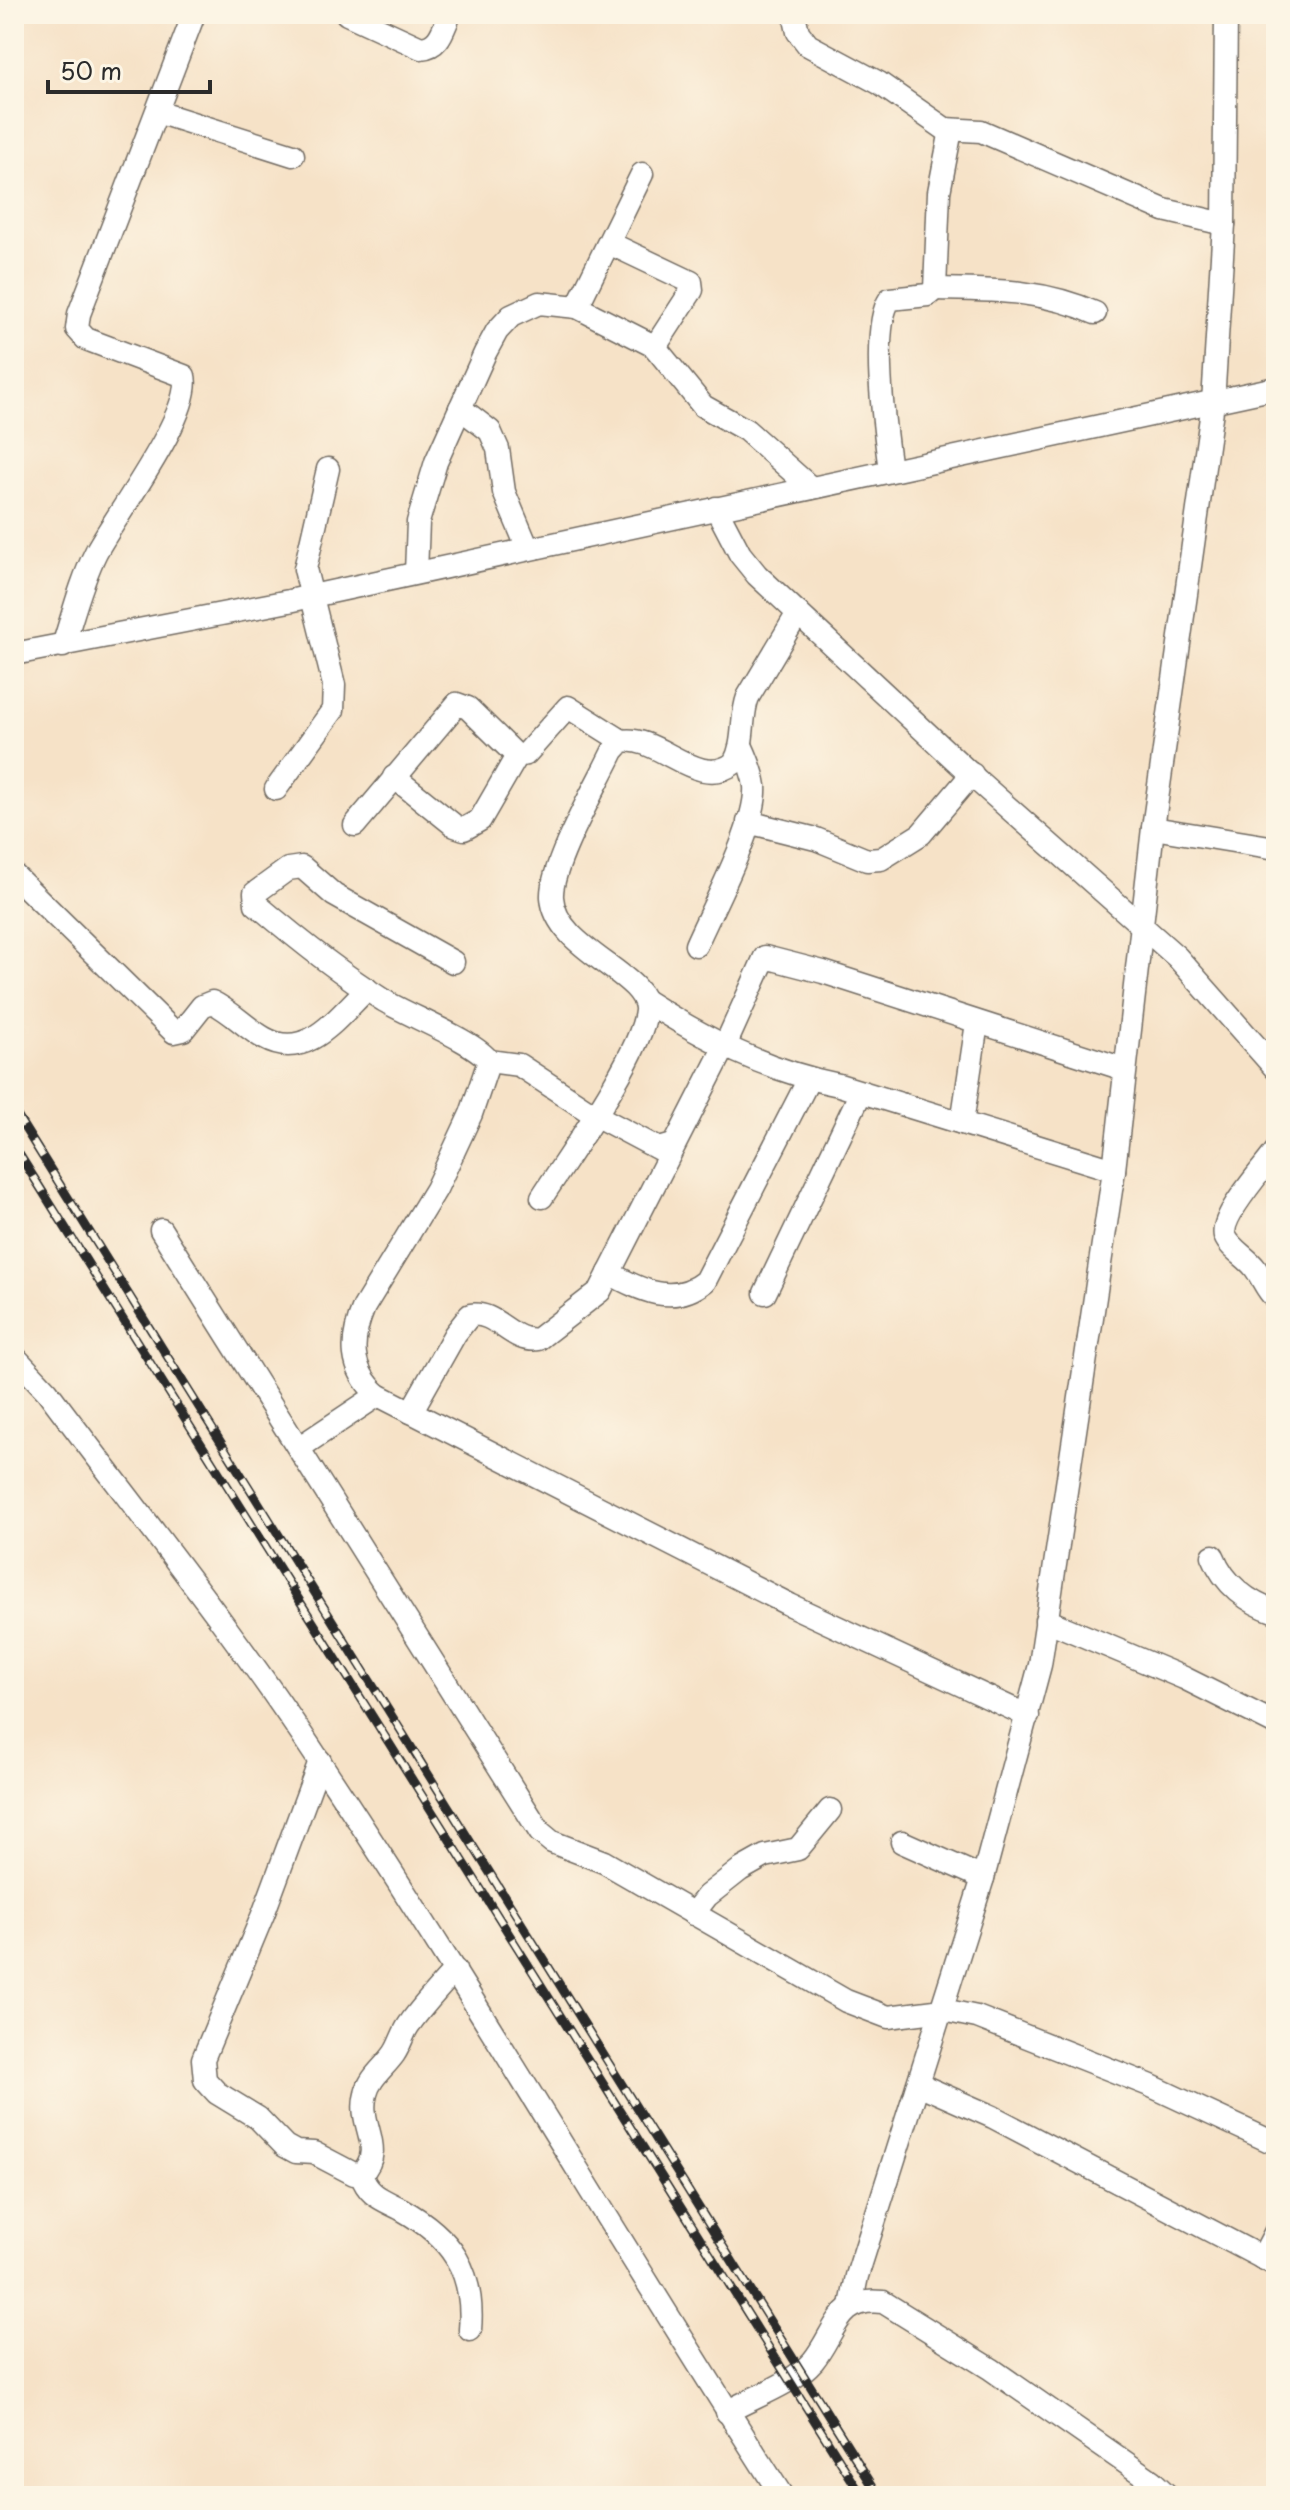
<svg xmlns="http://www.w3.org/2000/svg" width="1290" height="2510" viewBox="0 0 1290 2510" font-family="'Playpen Sans',sans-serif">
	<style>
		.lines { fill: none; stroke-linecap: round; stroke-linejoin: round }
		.minor-casing { stroke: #726b62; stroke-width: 25 }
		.minor { stroke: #fff; stroke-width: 22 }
		.rail-casing { stroke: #2b2b2b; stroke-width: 9 }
		.rail { stroke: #fcf5e5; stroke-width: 6; stroke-dasharray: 18; stroke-linecap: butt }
	</style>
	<rect width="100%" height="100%" fill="#fcf5e5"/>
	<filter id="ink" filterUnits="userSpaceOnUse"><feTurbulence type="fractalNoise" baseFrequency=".0125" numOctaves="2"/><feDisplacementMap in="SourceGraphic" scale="16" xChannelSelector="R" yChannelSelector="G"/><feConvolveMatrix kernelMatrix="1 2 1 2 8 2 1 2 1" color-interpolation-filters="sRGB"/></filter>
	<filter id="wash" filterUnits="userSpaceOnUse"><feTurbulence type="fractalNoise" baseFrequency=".006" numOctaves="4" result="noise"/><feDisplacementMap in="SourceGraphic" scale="32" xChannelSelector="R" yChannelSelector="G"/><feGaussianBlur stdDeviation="1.8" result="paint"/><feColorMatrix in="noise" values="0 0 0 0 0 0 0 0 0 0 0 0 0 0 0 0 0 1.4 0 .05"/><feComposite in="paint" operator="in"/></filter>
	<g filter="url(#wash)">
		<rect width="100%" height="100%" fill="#f6e2c7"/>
	</g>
	<g filter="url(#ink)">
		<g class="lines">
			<g class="minor-casing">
				<g id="minor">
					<path d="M347 14 421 48C440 47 443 29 450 14"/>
					<polyline points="794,14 798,32 808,45 879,83 945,129 981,131 1164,210 1224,224"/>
					<polyline points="157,112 293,155"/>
					<polyline points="609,243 691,282 692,290 655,347"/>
					<path d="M935 289C991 290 1043 289 1095 313"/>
					<polyline points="577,307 642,174"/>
					<polyline points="460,408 490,431 498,449 504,492 528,549"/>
					<path d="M890 470C885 434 870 328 890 299L928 295 935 289 939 192 951 130"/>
					<polyline points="716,508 740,554 757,575 978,781 1177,957 1276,1069"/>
					<polyline points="416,573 418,522 436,462 485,353 497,331 511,316 539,303 577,307 654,346 703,406 746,430 811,488"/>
					<path d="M63 646C73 615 81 582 96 552 115 516 194 412 184 376L86 339 77 329 79 314 194 14"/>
					<polyline points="14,654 289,601 1276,388"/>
					<polyline points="394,777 455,826 464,829 480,820 517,756"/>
					<polyline points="276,789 333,710 334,685 305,569 328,469"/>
					<polyline points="748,822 816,839 867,860 881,859 921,834 972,774"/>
					<polyline points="355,825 457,704 468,708 517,756 526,754 568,707 622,741"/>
					<polyline points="1153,828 1276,848"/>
					<path d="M14 875 174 1032 183 1030 202 1006 212 1002C231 1011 246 1028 264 1038 307 1063 339 1015 367 989"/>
					<path d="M696 945C712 908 758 824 755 786 753 772 747 758 741 745"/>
					<path d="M453 962 334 895 302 867 288 869 255 893 256 904C296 938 338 972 383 1000 407 1015 475 1041 489 1061L471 1114 436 1189 364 1307C350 1340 349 1369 378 1395L790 1605 1028 1716"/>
					<path d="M644 1000C705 1039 767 1071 839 1085L1114 1170"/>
					<polyline points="489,1061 519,1065 595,1115 659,1149 673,1145"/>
					<polyline points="962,1123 977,1023"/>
					<path d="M1276 1151C1264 1168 1219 1217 1225 1236 1230 1249 1247 1257 1255 1268 1263 1279 1266 1290 1276 1299"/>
					<path d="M542 1197C567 1158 642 1053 646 1011 649 974 555 950 552 897 550 866 598 783 613 751L622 741C658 734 698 791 734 763 746 742 740 718 748 697L798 613"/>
					<polyline points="161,1230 540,1832 552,1842 604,1862 846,2001 888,2017 943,2010 977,2017 1149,2085 1276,2144"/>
					<path d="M609 1273C641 1290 673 1307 705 1281L809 1079"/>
					<polyline points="765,1293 861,1092"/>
					<path d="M14 1356 47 1391C139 1514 236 1634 320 1762 480 2003 625 2253 782 2496"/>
					<path d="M411 1412 455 1334 470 1315C496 1310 512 1344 538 1339L600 1291 724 1048 765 957 823 972 1124 1069"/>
					<polyline points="300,1447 378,1395"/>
					<path d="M1213 1556C1224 1584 1248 1603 1276 1612"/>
					<polyline points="1046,1620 1184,1678 1276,1724"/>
					<path d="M320 1761 264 1912 203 2059 205 2080 217 2093 258 2118 285 2146 296 2152 314 2153 354 2174H361C387 2148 357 2125 366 2094 370 2077 384 2068 394 2054 401 2044 403 2031 411 2022 424 2004 440 1987 455 1970"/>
					<polyline points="902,1842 983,1878"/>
					<polyline points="693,1914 707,1896 740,1870 765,1856 798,1849 830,1810"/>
					<polyline points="918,2084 993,2117 1276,2265"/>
					<path d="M361 2174C368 2196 382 2199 401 2209 451 2237 475 2271 470 2330"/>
					<polyline points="1262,2258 1276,2231"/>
					<polyline points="851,2306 857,2276 983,1878 1040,1665 1114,1170 1153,828 1213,403 1224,224 1226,14"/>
					<path d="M727 2412C753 2397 793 2384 813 2361 836 2333 837 2296 883 2302L991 2369 1152 2481 1168 2496"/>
				</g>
			</g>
			<use href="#minor" class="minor"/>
			<g class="rail-casing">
				<g id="rail">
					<polyline points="14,1111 879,2496"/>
					<polyline points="14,1146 862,2496"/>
				</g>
			</g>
			<use href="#rail" class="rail"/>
		</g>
	</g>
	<rect width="1290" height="2510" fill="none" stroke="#fcf5e5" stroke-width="48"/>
	<path d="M48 80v12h162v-12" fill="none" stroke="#2b2b2b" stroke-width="4"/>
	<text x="60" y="80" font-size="24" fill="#2b2b2b" stroke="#fcf5e5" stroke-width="6" paint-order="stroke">50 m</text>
</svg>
